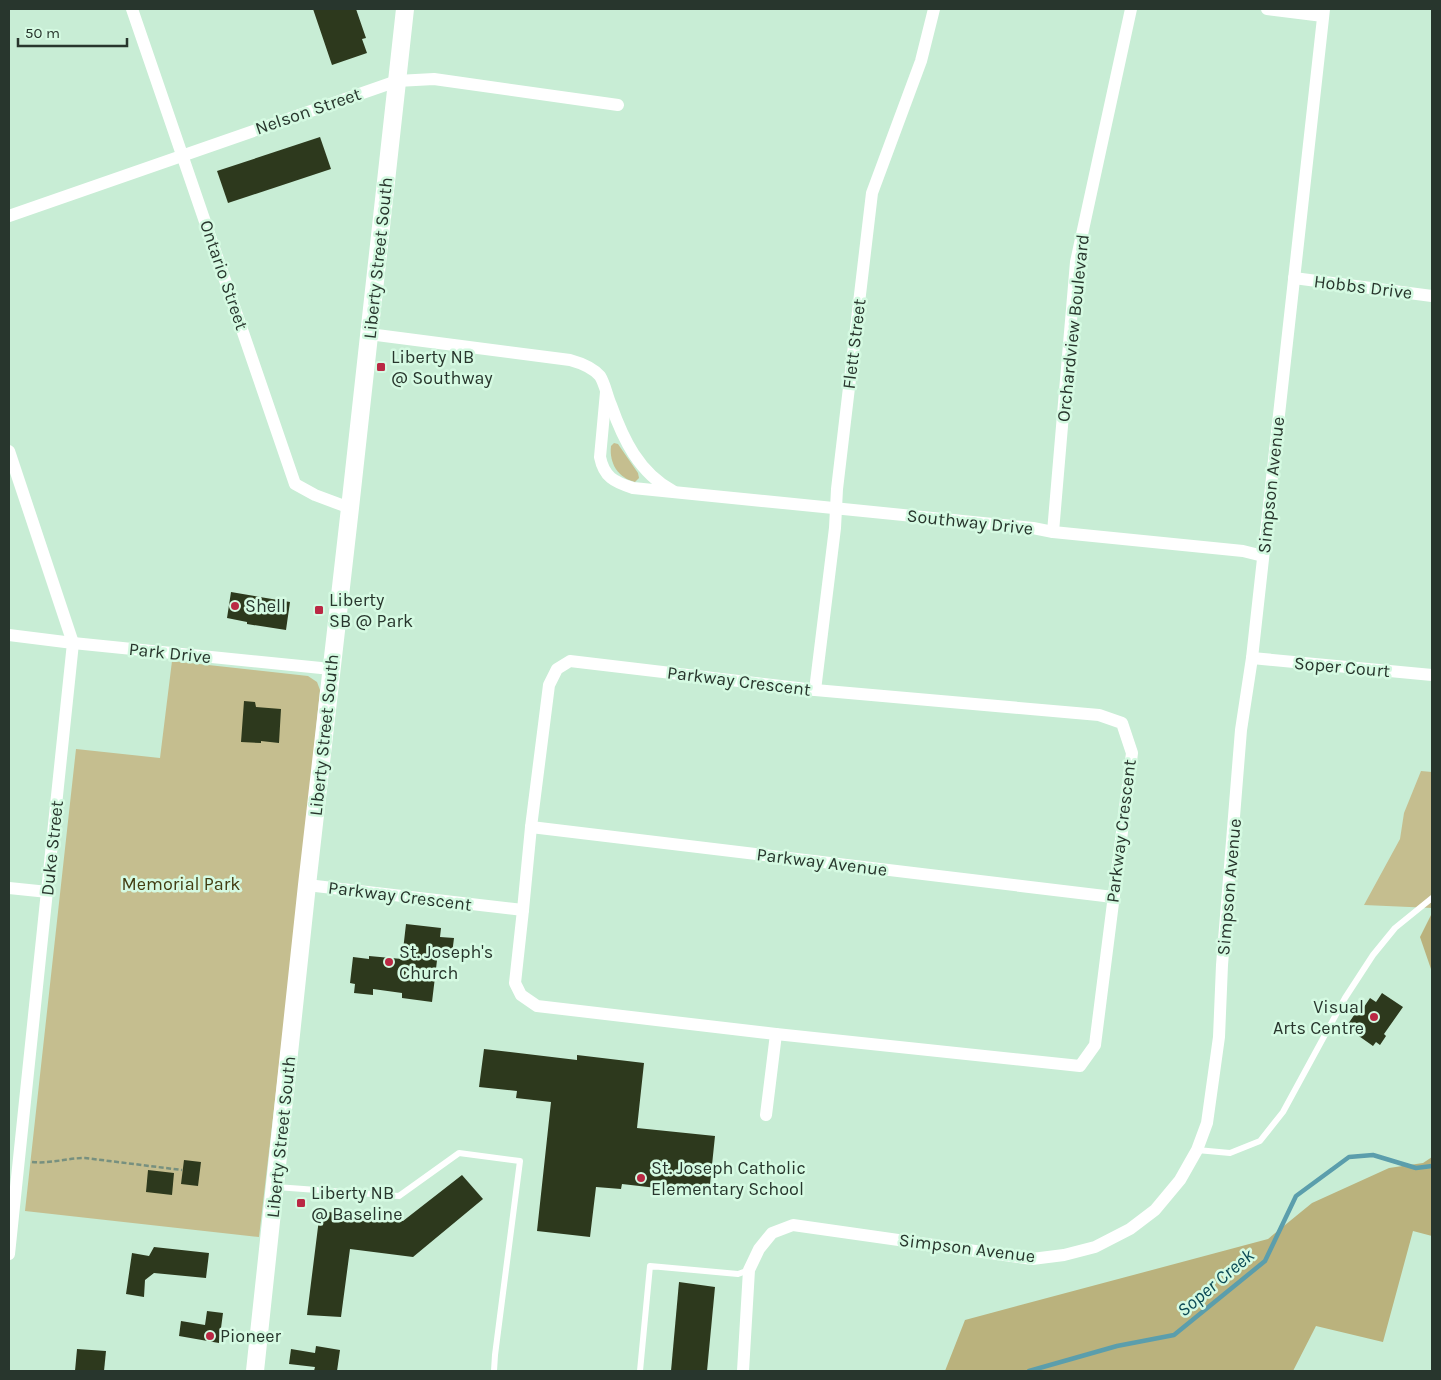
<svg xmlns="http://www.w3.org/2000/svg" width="1441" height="1380" viewBox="0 0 1441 1380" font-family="Karla,sans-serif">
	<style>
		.green { fill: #c5be8f }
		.forest { fill: #bab27d }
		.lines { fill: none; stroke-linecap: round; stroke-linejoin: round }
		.stream { stroke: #5b9eac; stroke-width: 4.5 }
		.building { fill: #2d391d }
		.path { stroke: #77907f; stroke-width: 2.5; stroke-dasharray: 5 2.5; stroke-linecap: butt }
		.service { stroke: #fff; stroke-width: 6 }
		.minor { stroke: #fff; stroke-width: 12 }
		.secondary { stroke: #fff; stroke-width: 18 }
		.poi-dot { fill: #ba2844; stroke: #d5fae2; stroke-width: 2 }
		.labels { text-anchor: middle; stroke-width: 5; stroke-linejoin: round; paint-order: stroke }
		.street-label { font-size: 18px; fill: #28362d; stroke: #d5fae2 }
		.poi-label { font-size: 18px; fill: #28362d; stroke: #d5fae2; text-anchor: start }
		.park-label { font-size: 18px; fill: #423c11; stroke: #d5fae2 }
		.water-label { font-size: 19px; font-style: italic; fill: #0c4a55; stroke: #d5fae2 }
	</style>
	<rect width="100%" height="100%" fill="#c8edd5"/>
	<g class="green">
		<path d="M614 443 618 444 638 473 639 478 635 482C618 478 609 463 611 446Z"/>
		<polygon points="172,661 308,676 317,682 320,690 301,878 259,1237 25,1211 76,749 160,758"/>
		<polygon points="1421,771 1432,772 1432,908 1364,905 1400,839 1404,813"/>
	</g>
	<g class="forest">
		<polygon points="1432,913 1432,972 1420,937"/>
		<polygon points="1432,1157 1432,1236 1413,1231 1383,1342 1316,1326 1293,1371 945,1371 965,1320 1268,1239 1312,1203 1389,1168 1423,1163"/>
	</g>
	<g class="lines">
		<polyline class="stream" points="1029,1371 1117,1346 1174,1335 1265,1261 1296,1196 1349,1157 1373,1155 1416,1168 1432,1166"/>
	</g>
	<g class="building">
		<polygon points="313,9 356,9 366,38 362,39 367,53 332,65"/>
		<polygon points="320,137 331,169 228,203 217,171"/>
		<polygon points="231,592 290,602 286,630 247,624 247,622 227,618"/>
		<polygon points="244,701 255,702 256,707 281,709 279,743 261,741 261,743 241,742"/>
		<polygon points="406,924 441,928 440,937 454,938 452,954 438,952 432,1002 402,998 402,993 373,989 373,995 354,993 355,984 350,983 353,957 369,959 369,956 402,959"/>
		<polygon points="1382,993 1403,1007 1384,1034 1386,1036 1380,1045 1376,1042 1373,1046 1346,1027 1361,1005 1364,1007 1370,998 1376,1002"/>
		<polygon points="484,1049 577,1060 577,1055 644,1063 637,1128 715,1136 709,1194 622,1184 621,1189 596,1187 590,1237 537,1231 551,1102 516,1098 517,1091 479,1087"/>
		<polygon points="184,1160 201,1162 198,1186 181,1184"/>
		<polygon points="148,1170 174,1173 172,1195 146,1192"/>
		<polygon points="462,1175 483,1199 413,1257 350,1249 341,1317 307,1315 320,1211 403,1221"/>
		<polygon points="154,1247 209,1253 206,1278 154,1273 145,1280 144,1297 126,1294 132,1253 149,1256"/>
		<polygon points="679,1282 715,1287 707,1371 671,1371"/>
		<polygon points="207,1311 223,1313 219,1343 179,1336 181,1321 205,1325"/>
		<polygon points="316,1346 340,1350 337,1371 314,1371 315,1367 289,1364 291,1349 315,1353"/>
		<polygon points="77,1349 106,1351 104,1371 75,1371"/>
	</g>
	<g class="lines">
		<path class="path" d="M32 1162C50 1164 67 1158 85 1158L182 1170"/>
		<g class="service">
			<polyline points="1197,1150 1230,1153 1260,1141 1283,1112 1345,998 1373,955 1395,928 1432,898"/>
			<polyline points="276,1187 399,1196 459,1153 520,1161 495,1355 494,1371"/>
			<polyline points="640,1371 650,1266 738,1274 749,1270"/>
		</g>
		<g class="minor">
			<polyline points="132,9 295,484 315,495 350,508"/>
			<polyline points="1267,9 1323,16"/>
			<polyline points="9,216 397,81 434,79 618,105"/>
			<polyline points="1294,278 1432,296"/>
			<path d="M369 334 570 360C581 363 592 367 600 376 605 384 607 396 611 405 623 439 639 473 673 491"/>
			<path d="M606 392 600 457C604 477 614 482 633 488L1033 528 1053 532 1243 551 1263 556"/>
			<polyline points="9,451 73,643 9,1254"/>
			<polyline points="1053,532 1076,262 1131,9"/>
			<polyline points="9,635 73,643 331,669"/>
			<polyline points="1252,658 1432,675"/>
			<polygon points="570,661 815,690 1099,715 1122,723 1132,753 1095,1045 1080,1066 776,1034 537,1006 521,995 515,983 523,910 531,827 549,685 557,669"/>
			<polyline points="815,690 835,528 837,489 872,193 921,61 934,9"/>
			<polyline points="531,827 1113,897"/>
			<polyline points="307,885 523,910"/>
			<polyline points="9,888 48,892"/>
			<polyline points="766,1115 776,1034"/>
			<polyline points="743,1371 749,1270 759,1249 772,1233 793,1225 1032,1259 1064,1255 1095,1247 1130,1229 1155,1210 1180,1180 1197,1150 1207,1123 1219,1037 1222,965 1241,730 1252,658 1324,9"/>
		</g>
		<polyline class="secondary" points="255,1371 307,885 350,508 405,9"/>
	</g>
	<g class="poi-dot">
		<rect x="376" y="362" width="10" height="10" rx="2.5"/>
		<circle cx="235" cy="606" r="5"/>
		<rect x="314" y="605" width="10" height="10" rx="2.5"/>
		<circle cx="389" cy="962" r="5"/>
		<circle cx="1374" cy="1017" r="5"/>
		<circle cx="641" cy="1178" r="5"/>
		<rect x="296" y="1198" width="10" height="10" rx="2.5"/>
		<circle cx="210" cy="1336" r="5"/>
	</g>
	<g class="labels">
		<g class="street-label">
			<text transform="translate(308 111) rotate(-19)" y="6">Nelson Street</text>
			<text transform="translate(378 258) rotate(-84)" y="6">Liberty Street South</text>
			<text transform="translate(224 275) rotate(71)" y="6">Ontario Street</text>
			<text transform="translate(1363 287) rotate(7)" y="6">Hobbs Drive</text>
			<text transform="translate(1073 328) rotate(-84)" y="6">Orchardview Boulevard</text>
			<text transform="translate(854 344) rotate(-83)" y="6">Flett Street</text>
			<text transform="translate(1271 485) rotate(-84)" y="6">Simpson Avenue</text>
			<text transform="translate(970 522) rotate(6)" y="6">Southway Drive</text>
			<text transform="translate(170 653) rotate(6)" y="6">Park Drive</text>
			<text transform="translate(1342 667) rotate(5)" y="6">Soper Court</text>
			<text transform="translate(739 681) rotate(7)" y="6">Parkway Crescent</text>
			<text transform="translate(324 735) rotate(-84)" y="6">Liberty Street South</text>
			<text transform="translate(1121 831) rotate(-83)" y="6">Parkway Crescent</text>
			<text transform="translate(52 848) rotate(-84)" y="6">Duke Street</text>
			<text transform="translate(822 862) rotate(7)" y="6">Parkway Avenue</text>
			<text transform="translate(1229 887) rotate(-85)" y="6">Simpson Avenue</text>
			<text transform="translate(400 896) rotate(7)" y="6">Parkway Crescent</text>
			<text transform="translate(281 1137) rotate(-84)" y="6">Liberty Street South</text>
			<text transform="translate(967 1248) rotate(7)" y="6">Simpson Avenue</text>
		</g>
		<g class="poi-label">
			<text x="391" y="363">Liberty NB<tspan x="391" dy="21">@ Southway</tspan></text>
			<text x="329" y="606">Liberty<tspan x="329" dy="21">SB @ Park</tspan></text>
			<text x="245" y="612">Shell</text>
			<text x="399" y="958">St. Joseph's<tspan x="399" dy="21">Church</tspan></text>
			<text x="1364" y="1013" text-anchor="end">Visual<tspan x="1364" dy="21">Arts Centre</tspan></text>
			<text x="651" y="1174">St. Joseph Catholic<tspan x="651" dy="21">Elementary School</tspan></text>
			<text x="311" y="1199">Liberty NB<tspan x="311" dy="21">@ Baseline</tspan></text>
			<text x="220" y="1342">Pioneer</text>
		</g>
		<g class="park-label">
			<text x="181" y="890">Memorial Park</text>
		</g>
		<g class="water-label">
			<text transform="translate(1215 1282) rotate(-40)" y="7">Soper Creek</text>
		</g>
	</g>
	<rect width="1441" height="1380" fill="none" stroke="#28362d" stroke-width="20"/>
	<path d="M18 38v8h109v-8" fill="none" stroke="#28362d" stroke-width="2.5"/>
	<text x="25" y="38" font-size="15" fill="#28362d" stroke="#d5fae2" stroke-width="4" paint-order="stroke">50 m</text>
</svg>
